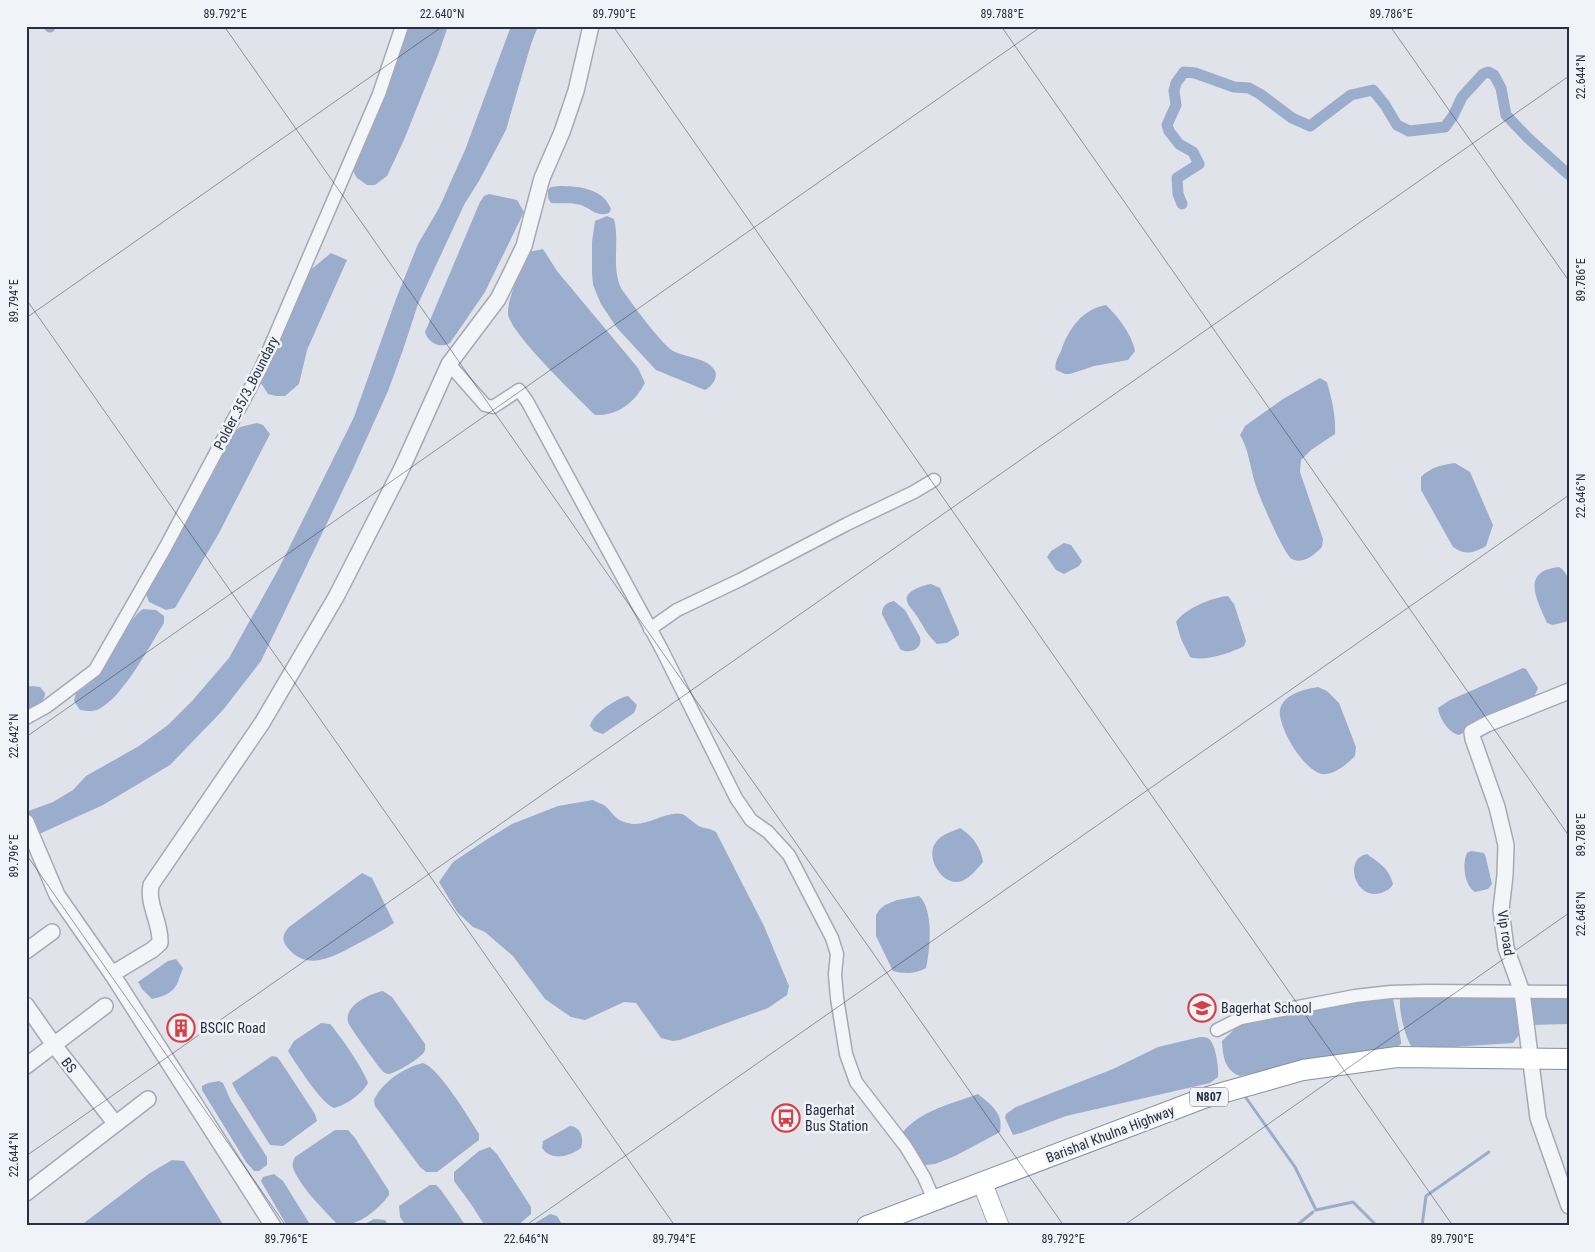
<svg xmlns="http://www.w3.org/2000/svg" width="1595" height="1252" viewBox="0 0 1595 1252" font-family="'Roboto Condensed',sans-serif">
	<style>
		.water { fill: #9aadcc }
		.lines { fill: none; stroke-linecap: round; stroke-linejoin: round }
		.stream { stroke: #9aadcc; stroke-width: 3 }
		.canal { stroke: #9aadcc; stroke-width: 11 }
		.minor-casing { stroke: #a6a9b5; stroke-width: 15 }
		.tertiary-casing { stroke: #a6a9b5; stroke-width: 18 }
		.primary-casing { stroke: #9fa6b7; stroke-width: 21 }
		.trunk-casing { stroke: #878fa2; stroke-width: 22 }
		.minor { stroke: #f4f5f8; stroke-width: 12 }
		.tertiary { stroke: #f4f5f8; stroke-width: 15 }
		.primary { stroke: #fff; stroke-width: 19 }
		.trunk { stroke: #fff; stroke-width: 20 }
		.ticks { fill: none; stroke: #282f43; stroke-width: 1; stroke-opacity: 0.45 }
		.labels { text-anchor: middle; stroke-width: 5; stroke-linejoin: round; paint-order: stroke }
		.shield { fill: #f0f3f7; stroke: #646a79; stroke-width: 1 }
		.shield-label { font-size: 12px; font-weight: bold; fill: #282f43 }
		.street-label { font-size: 14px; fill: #282f43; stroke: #f0f3f7 }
		.poi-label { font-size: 14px; fill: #282f43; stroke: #f0f3f7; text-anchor: start }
		.neatline { fill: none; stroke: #282f43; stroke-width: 2 }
		.ticks-label { font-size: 12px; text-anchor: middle; fill: #282f43 }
	</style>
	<rect width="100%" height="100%" fill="#e1e3ea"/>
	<g class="water">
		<polygon points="407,26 448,26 438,55 404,140 387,176 375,185 367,185 357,178 354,173 353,168"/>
		<polygon points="511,26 538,26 531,44 506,130 479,181 465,203 418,304 403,350 388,391 352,471 261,661 223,710 170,765 103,805 26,840 26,812 53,802 73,790 86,776 139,746 168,725 192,701 229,658 279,568 354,417 396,299 418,244 439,208 465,150"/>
		<path d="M559 186C578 186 603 188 611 209L609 213C597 217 593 210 583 206 574 202 561 204 551 203L548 198V190L551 187Z"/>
		<path d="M489 194 517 200 524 212 485 292 450 343C441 349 428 343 425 332L480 202 484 196Z"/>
		<path d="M607 216 614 219C620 242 611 266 621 288 629 300 663 346 673 351 684 357 709 358 715 371 718 378 712 386 705 390L656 370 617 328 601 304 593 285 592 273V242L595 221Z"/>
		<path d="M543 249 557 271 638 368 645 383C634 403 618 416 595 415 578 398 510 333 508 314 507 299 522 266 529 252Z"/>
		<polygon points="331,253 347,260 307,350 299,384 285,396 276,396 268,394 259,380 308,272"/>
		<path d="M1106 305C1118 317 1132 334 1135 351L1128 360 1094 366 1070 374H1065L1056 370C1054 364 1058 357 1061 351 1068 330 1082 309 1106 305Z"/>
		<path d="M1320 378 1327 382C1332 400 1336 416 1335 434L1311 450 1301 460 1300 472 1323 539 1322 547C1315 554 1304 565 1292 559 1284 555 1258 494 1255 483 1250 467 1249 450 1240 435L1245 426 1283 399Z"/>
		<polygon points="257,423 263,425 270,434 219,533 175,608 166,610 149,602 146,594 215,470 231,435 240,427"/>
		<path d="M1455 463 1470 472 1493 525 1486 546C1473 553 1466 556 1453 547L1421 490V477C1431 467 1441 465 1455 463Z"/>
		<polygon points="1064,543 1071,545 1082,561 1079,566 1064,574 1056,570 1047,557 1051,551"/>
		<path d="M1559 567C1574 574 1569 606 1569 621L1553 625 1547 623C1537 600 1520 571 1559 567Z"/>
		<path d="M931 584 940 588 959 632V635L947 643 937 644C925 632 925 628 916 615 914 611 908 606 907 601 904 591 924 585 931 584Z"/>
		<path d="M1228 596 1234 604 1246 641 1244 646C1231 653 1204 662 1190 657L1181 639 1176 622C1184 609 1213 597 1228 596Z"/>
		<path d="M894 601 905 610 920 637C923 649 909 655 900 649L882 614C882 605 887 603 894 601Z"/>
		<path d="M143 609 156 610 164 616V623C149 647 123 697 99 709 93 712 87 711 80 710L74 701 76 693C81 690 87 686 91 682 105 667 131 615 143 609Z"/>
		<path d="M1523 668 1526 669 1538 688 1533 700 1459 735C1448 733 1439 717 1438 708L1450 700Z"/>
		<path d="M32 686 40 687 45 693C45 703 34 706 26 710V687Z"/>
		<path d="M1318 687 1327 691 1339 703 1356 747 1355 756C1348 763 1337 773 1326 774 1307 777 1277 727 1280 710 1283 694 1305 689 1318 687Z"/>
		<path d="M628 696 637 705 634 713 603 734 594 731 590 726C592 714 617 698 628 696Z"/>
		<path d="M593 800C596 802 600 803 604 805 613 812 614 820 628 823 646 828 666 810 682 814 689 817 694 824 701 827 707 829 710 828 716 832L764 926 789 986 787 995 768 1008 680 1040 673 1041 661 1038 636 1003 624 1002 585 1020 571 1017 545 999 513 956 485 932 473 927 457 912 439 882 453 862 486 840 512 824 558 806Z"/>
		<path d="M960 828C973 836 981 848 983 862 977 869 971 877 962 881 943 888 924 857 936 842 942 834 952 832 960 828Z"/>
		<path d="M1471 851 1484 853 1486 858 1492 884 1488 889 1475 892C1464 885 1462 864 1467 853Z"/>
		<path d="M1367 854C1379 863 1389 868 1393 884 1391 889 1386 891 1381 893 1355 901 1343 858 1367 854Z"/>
		<path d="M362 873 372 878 394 923C382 931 370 937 357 944 335 956 307 973 287 947 281 939 283 934 289 927Z"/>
		<path d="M919 896C934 909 930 950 926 968 916 974 904 974 893 971L876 936V915L879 910 885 905 897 900Z"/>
		<path d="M176 959 183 968C182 972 180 975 179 979 175 992 166 996 152 999L142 989 138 982 168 961Z"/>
		<path d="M383 991 392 997 425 1044C425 1047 426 1049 424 1052 421 1058 396 1073 389 1074 384 1074 382 1070 379 1067 374 1060 350 1028 348 1022 344 1005 370 994 383 991Z"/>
		<path d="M1513 993 1518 999 1521 1032 1513 1043C1479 1045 1445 1049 1411 1046 1405 1036 1397 1006 1401 995Z"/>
		<polygon points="1569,995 1569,1024 1530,1025 1529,996"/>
		<path d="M1388 996 1393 999 1401 1041V1044L1397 1047 1313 1058 1240 1076C1224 1070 1223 1056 1222 1041L1237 1027 1246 1022Z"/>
		<path d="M321 1023 330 1024C340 1035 364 1070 368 1083 362 1094 346 1105 334 1108 320 1102 297 1065 288 1051L294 1041Z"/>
		<path d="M1200 1037C1202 1037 1206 1037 1208 1038 1216 1043 1219 1069 1218 1077L1210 1083 1066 1116 1021 1133 1013 1135 1005 1118 1006 1114 1016 1107 1113 1069 1158 1047Z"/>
		<polygon points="272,1056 277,1057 281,1062 315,1114 317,1121 283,1146 270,1145 236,1091 232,1083"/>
		<path d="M423 1063C439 1068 469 1118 479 1134V1140L437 1172H426L420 1167 375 1106 374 1100C382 1082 405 1067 423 1063Z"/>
		<polygon points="219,1081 223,1083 231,1101 267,1157 267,1165 259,1171 254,1171 246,1162 202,1090 202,1086 208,1083"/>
		<path d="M978 1094C991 1105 1004 1113 1000 1132L955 1156 935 1164 926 1165 920 1162 904 1139 903 1132C921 1110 952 1104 978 1094Z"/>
		<path d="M570 1126C581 1127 584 1138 581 1148 570 1156 552 1162 542 1148L543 1141Z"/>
		<path d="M335 1130H348L355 1138 389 1191V1195C378 1210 358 1226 339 1226 325 1211 300 1187 293 1168 292 1164 293 1161 295 1157Z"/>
		<polygon points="490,1147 497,1154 531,1207 531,1214 517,1226 485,1226 471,1204 454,1181 454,1172 479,1151"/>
		<polygon points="172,1160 184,1161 224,1226 80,1226 150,1173"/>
		<polygon points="274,1174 283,1181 311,1226 287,1226 261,1181 263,1177"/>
		<polygon points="430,1185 436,1185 441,1190 466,1226 406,1226 400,1217 399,1206"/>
		<polygon points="550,1214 557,1216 563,1226 530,1226"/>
		<polygon points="374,1219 385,1220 389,1226 361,1226"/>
	</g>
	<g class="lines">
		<g class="stream">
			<polyline points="1244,1095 1295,1167 1316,1210 1353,1202 1377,1226"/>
			<polyline points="1296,1226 1313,1212"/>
			<polyline points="1422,1226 1426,1196 1489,1152"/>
		</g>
		<g class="canal">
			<polyline points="49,26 50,27"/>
			<polyline points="1182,204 1178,194 1177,178 1199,164 1193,152 1179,144 1169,131 1167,125 1176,105 1174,91 1176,83 1184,72 1195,73 1234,87 1249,88 1260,94 1292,118 1310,126 1351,95 1373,90 1385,105 1397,125 1409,131 1445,127 1453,116 1462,97 1483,74 1488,72 1494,75 1501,88 1506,115 1528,138 1569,175"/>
		</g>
		<g class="minor-casing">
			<g id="minor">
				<polyline points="449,364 485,405 493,407 519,390 527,401 661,648 736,798 751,820 768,832 789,855 832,938 837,954 835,974 837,998 846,1054 856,1082 906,1147 924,1177 934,1200"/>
				<polyline points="650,629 677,610 740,580 847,524 914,492 934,480"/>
				<polyline points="26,718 46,707 95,670 165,548 261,368 379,94 402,26"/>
				<polyline points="1217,1030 1241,1018 1355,996 1391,992 1427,991 1569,992"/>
			</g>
		</g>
		<g class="tertiary-casing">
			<g id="tertiary">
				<polyline points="1569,691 1487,724 1472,732 1473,739 1497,807 1506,845 1505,875 1501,910 1506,948 1522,992 1538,1118 1569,1206"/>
				<polyline points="26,822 57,895 112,974 273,1226"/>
				<polyline points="26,951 52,932"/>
				<path d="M112 974 152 950 160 943C161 922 147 905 151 885L262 723 336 597 402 468 449 364 498 299 511 273 524 246 542 178 562 132 576 91 591 26"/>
				<polyline points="26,1005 54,1045 115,1123"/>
				<polyline points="26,1066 105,1006"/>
				<polyline points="26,1193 148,1099"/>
			</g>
		</g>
		<g class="primary-casing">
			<polyline id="primary" points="982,1182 999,1226"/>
		</g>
		<g class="trunk-casing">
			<polyline id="trunk" points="867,1226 1204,1098 1303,1070 1397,1057 1569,1059"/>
		</g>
		<use href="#minor" class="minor"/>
		<use href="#tertiary" class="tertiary"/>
		<use href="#primary" class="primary"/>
		<use href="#trunk" class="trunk"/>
	</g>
	<path class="ticks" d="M224 26 1064 1226M613 26 1453 1226M1001 26 1569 836M1390 26 1569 281M26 299 675 1226M26 318 443 26M26 737 1042 26M26 854 286 1226M26 1156 1569 76M525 1226 1569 495M1123 1226 1569 913"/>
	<defs>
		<g id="school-ring" transform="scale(1.4375)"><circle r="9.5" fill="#f0f3f7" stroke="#d54046" stroke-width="1.5"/><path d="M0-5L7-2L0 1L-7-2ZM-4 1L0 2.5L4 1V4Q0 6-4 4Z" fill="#d54046"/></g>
		<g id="building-ring" transform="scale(1.4375)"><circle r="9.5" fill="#f0f3f7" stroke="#d54046" stroke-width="1.5"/><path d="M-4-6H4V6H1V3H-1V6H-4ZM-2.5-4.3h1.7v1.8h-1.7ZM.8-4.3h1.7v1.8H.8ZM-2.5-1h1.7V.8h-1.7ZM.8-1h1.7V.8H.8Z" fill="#d54046"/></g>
		<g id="bus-ring" transform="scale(1.4375)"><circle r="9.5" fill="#f0f3f7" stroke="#d54046" stroke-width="1.5"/><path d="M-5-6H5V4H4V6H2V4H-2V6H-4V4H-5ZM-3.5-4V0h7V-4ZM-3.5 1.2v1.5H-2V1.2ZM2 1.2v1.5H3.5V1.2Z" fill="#d54046"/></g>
	</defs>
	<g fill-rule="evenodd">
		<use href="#school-ring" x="1202" y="1008"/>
		<use href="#building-ring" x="181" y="1028"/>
		<use href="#bus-ring" x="786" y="1118"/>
	</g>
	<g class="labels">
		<rect class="shield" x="1190" y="1087.5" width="38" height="19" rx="4"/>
		<g class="shield-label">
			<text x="1209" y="1101">N807</text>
		</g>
		<g class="street-label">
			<text transform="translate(246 393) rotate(-63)" y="5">Polder_35/3_Boundary</text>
			<text transform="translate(1506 933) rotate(81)" y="5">Vip road</text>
			<text transform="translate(69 1065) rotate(52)" y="5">BS</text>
			<text transform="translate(1110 1134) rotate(-21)" y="5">Barishal Khulna Highway</text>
		</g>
		<g class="poi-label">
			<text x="1221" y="1013">Bagerhat School</text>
			<text x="200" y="1033">BSCIC Road</text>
			<text x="805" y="1115">Bagerhat<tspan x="805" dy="16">Bus Station</tspan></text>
		</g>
	</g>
	<rect width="1595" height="1252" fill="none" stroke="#f0f3f7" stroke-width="55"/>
	<rect x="28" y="28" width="1540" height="1196" class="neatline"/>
	<g class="ticks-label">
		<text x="225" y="18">89.792°E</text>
		<text x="442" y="18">22.640°N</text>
		<text x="614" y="18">89.790°E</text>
		<text x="1002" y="18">89.788°E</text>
		<text x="1391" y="18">89.786°E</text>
		<text transform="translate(1581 77) rotate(-90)" y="4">22.644°N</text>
		<text transform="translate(1581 280) rotate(-90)" y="4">89.786°E</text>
		<text transform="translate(14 301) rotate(-90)" y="4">89.794°E</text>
		<text transform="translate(1581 496) rotate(-90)" y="4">22.646°N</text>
		<text transform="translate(14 736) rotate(-90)" y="4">22.642°N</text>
		<text transform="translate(1581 835) rotate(-90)" y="4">89.788°E</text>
		<text transform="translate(14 856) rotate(-90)" y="4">89.796°E</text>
		<text transform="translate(1581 914) rotate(-90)" y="4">22.648°N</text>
		<text transform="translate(14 1155) rotate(-90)" y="4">22.644°N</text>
		<text x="286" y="1243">89.796°E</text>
		<text x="526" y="1243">22.646°N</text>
		<text x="674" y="1243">89.794°E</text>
		<text x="1063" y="1243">89.792°E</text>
		<text x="1452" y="1243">89.790°E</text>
	</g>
</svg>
